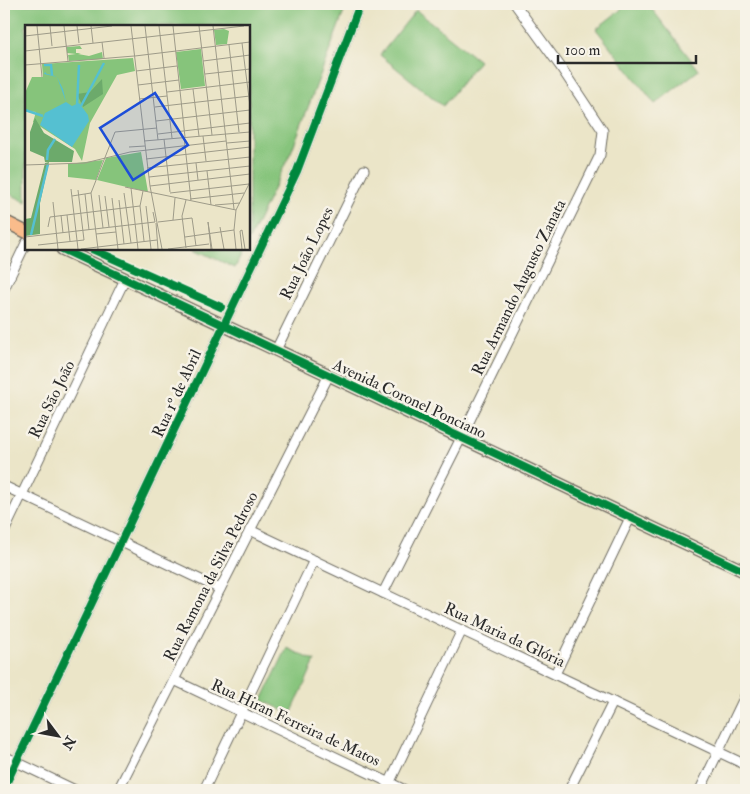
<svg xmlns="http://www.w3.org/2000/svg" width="750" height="794" viewBox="0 0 750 794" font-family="'IM FELL Double Pica',serif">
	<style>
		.green { fill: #86c47b; stroke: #587853 }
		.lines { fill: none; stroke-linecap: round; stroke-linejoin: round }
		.minor-casing { stroke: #6e6c62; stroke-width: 11 }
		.major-casing { stroke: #6e6c62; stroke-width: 14 }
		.minor { stroke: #fff; stroke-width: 9 }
		.major { stroke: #fabc8b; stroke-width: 11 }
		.cycleway-casing { stroke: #f7f3e8; stroke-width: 11 }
		.cycleway { stroke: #00873e; stroke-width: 8 }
		.labels { text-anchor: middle; stroke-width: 5; stroke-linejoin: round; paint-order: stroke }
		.street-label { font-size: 16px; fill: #2b2b2b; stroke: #f7f3e8 }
		.inset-river { fill: none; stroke: #55c0d1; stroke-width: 2.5 }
		.inset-road { fill: none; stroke: #9e9b89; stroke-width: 1 }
		.view { fill: #1d4ed8; fill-opacity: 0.15; stroke: #1d4ed8; stroke-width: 2.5 }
		.inset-edge { fill: none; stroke: #2b2b2b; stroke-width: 2.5 }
	</style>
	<rect width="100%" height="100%" fill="#f7f3e8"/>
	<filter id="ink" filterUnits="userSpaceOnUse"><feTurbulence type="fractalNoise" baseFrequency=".02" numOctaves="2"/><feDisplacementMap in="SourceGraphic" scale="10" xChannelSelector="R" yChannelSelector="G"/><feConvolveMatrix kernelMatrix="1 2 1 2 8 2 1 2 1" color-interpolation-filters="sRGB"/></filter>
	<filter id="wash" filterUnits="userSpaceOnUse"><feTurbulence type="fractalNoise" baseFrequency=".0096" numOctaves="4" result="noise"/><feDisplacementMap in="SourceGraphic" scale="20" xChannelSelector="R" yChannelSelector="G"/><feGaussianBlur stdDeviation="1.12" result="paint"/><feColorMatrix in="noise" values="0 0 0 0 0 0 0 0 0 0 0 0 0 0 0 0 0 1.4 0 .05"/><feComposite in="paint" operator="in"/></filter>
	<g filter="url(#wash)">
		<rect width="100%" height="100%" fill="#ebe5c8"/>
		<g class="green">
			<polygon points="4,4 347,4 292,150 249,240 249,26 26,26 26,202 4,191"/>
			<polygon points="628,4 648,4 699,70 655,104 596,29"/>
			<polygon points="416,10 479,61 443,106 380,55"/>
			<polygon points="195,249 244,249 235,268"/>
			<polygon points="287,648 315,661 291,714 262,700"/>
		</g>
	</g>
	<g filter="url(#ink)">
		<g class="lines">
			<g class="minor-casing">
				<g id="minor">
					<polyline points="4,289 26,243"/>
					<polyline points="276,350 364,170"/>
					<polyline points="4,486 220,589"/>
					<polyline points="250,530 746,765"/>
					<polyline points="4,532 125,279"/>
					<polyline points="383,593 461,438 600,155 603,131 560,66 515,4"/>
					<polyline points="555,674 630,518"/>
					<polyline points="174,680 405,790"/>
					<polyline points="4,756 75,790"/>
					<polyline points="4,788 297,171 360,4"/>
					<polyline points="118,790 329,375"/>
					<polyline points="204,790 314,560"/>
					<polyline points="386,790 462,630"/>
					<polyline points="569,790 613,702"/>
					<polyline points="700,790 746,694"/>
				</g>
			</g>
			<g class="major-casing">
				<g id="major">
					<polyline points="4,221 26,232"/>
					<polyline points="62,249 746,572"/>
				</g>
			</g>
			<use href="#minor" class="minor"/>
			<use href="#major" class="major"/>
			<g class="cycleway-casing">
				<g id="cycleway">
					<polyline points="62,249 746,572"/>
					<polyline points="92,249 221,307"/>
					<polyline points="4,788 297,171 360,4"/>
				</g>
			</g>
			<use href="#cycleway" class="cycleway"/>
		</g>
	</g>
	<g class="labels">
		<g class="street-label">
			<text transform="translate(306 253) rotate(-64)" y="6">Rua João Lopes</text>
			<text transform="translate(518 287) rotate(-64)" y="6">Rua Armando Augusto Zanata</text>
			<text transform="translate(176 393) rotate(-65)" y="6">Rua 1º de Abril</text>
			<text transform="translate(410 398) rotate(25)" y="6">Avenida Coronel Ponciano</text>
			<text transform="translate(51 399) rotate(-64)" y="6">Rua São João</text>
			<text transform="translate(210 576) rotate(-63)" y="6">Rua Ramona da Silva Pedroso</text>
			<text transform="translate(505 634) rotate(25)" y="6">Rua Maria da Glória</text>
			<text transform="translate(296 722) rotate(25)" y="6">Rua Hiran Ferreira de Matos</text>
		</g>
	</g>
	<g transform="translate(25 25)">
		<rect width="225" height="225" fill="#ebe5c8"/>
		<path d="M199 4 204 6 202 19 191 20 189 5ZM55 21 57 24H51V28H56L53 29 64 31 77 27 78 34 44 36 43 30 51 29 42 28V22ZM176 24 180 61 156 64 151 27ZM108 33 110 46 92 50 65 98 57 136 50 124 8 97 11 87 0 86V68L7 52H18L17 39ZM116 127 123 167 72 155 81 133ZM78 135 71 155 43 152V139Z" fill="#86c47b"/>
		<path d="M77 54 78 69 58 82 52 69 65 67ZM10 93 19 108 49 126 47 137H20L19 132 5 126V107ZM24 137 15 178V209L0 211V194L6 193 20 138Z" fill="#6caa6b"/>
		<path d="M20 47 22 49 27 50 32 52 38 64 41 77 47 81 54 78 63 90 64 96 47 122 15 100 20 88 41 77 32 52 19 49Z" fill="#55c0d1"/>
		<path class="inset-river" d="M19 40H26L27 50M52 80 54 40M56 81 79 38M0 85 18 91M22 135 23 125 30 114M6 210 23 139"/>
		<path class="inset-road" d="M12 1 17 52M25 1 27 21M39 1 43 36M52 1 54 18M66 1 68 18M106 1 125 161 137 224M120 1 133 115M134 1 147 113M148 1 160 112M174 1 187 110M188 1 209 184M0 11 87 1M77 17 79 33M217 18 225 81M204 20 214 107M0 26 219 1M110 31 225 17M178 36 225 30M0 40 109 31M111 46 152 41M180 49 225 44M113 60 154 55M168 64 174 111M142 67 225 57M114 74 142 71M130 82 225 71M131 96 225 85M133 109 225 98M178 111 181 136M159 112 166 175M139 114 145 167M119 116 225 107M202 118 225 116M104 122 120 121M121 134 225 122M171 138 173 155M0 140 60 138 105 127 201 116M122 143 225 132M182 146 186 180M124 152 225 141M0 159V176M125 161 225 149M100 162 211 185M106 163 113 224M46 164 53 224M118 166 115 181 119 216M66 168 90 107 132 103M66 168 73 224M99 168 106 218M145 168 224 159M60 169 64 205M74 170 78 203M47 171 66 168M80 171 84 202M87 173 93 224M165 174 219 168M94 175 99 219M161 175 157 191 161 223M28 177 33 224M190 180 215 178M121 181 126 224M36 190 38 208M42 190 45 216M148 195 150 173M133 197 167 193 171 221M131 198 133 224M23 202 25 192 115 181M195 202 199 224M71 209 91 207M0 212 130 197 128 187M160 212 209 205M13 220 59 215 53 165M56 224 132 215M143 224 184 219M186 224 183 197 187 224M211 224 209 205 211 185 225 157M217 224 215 206 217 205 220 224"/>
		<path class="view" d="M130 68 163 120 108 155 75 103Z"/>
		<rect width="225" height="225" class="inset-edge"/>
	</g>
	<rect width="750" height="794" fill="none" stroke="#f7f3e8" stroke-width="20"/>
	<g transform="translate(58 736) rotate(122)" stroke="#f7f3e8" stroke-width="4" paint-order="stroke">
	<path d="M0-4L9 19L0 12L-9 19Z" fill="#2b2b2b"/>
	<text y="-8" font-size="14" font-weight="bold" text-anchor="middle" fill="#2b2b2b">N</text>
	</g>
	<path d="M558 55v8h138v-8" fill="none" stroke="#2b2b2b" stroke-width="2.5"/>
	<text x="565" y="55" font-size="15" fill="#2b2b2b" stroke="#f7f3e8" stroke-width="4" paint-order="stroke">100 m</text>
</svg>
